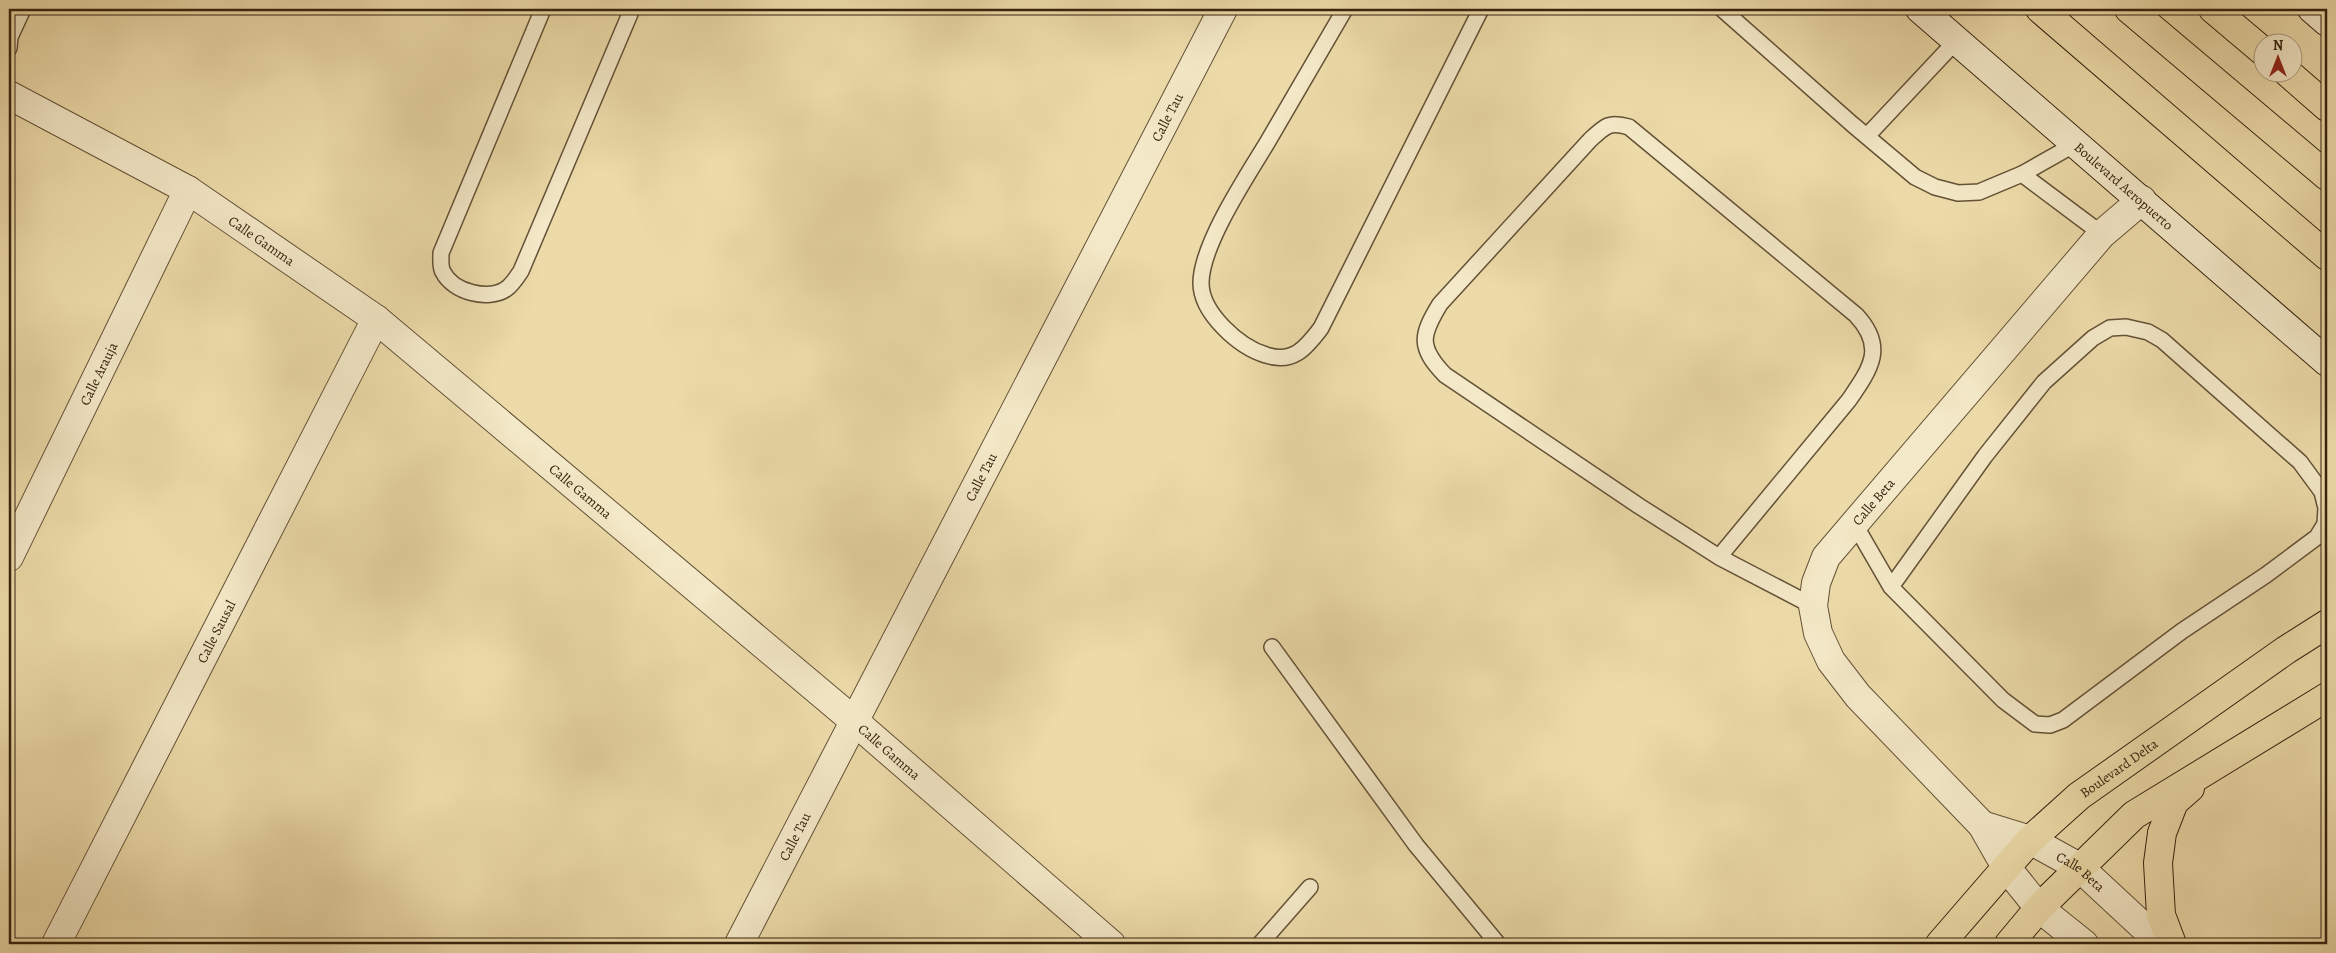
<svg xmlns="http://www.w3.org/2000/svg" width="2336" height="953" viewBox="0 0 2336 953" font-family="Alegreya,serif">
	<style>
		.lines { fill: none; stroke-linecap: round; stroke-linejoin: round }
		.lane-casing { stroke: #645136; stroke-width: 18 }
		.street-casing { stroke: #645136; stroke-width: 30 }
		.secondary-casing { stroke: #36230f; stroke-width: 30 }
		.primary-casing { stroke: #36230f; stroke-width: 30 }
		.highway-casing { stroke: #36230f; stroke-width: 30 }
		.lane { stroke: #f3e8c7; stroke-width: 15 }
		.street { stroke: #f3e8c7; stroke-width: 28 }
		.secondary { stroke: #f3e8c7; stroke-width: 28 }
		.primary { stroke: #ecdba9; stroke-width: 28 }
		.highway { stroke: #ecdba9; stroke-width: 28 }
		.labels { text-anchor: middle; stroke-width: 4; stroke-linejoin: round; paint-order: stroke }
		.street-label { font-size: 14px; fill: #36230f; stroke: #f3e8c7 }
	</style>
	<rect width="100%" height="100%" fill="#ecdba9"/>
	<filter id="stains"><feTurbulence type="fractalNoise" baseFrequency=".004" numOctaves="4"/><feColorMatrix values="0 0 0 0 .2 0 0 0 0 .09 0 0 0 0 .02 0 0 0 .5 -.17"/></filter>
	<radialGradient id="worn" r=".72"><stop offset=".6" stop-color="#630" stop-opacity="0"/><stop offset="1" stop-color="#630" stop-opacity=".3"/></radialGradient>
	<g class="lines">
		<g class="lane-casing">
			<g id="lane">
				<path d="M543 9 441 253C441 259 440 267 443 272 453 292 488 301 506 289 512 285 517 277 521 271L632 9"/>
				<path d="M1345 9C1319 53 1293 98 1267 143 1247 176 1201 245 1201 283 1201 313 1239 347 1266 355 1293 364 1306 348 1321 328L1481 9"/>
				<polyline points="1722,9 1852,124 1915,177 1935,187 1958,193 1979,192 2022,174 2077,143"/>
				<polyline points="9,48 10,37 23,9"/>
				<polyline points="1867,136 1957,40"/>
				<polyline points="2022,174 2102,234"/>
				<polyline points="1854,523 1891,587 2003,700 2035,724 2050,725 2063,720 2182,631 2266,575 2317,537 2325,524 2326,508 2322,492 2300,462 2162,340 2148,332 2126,327 2110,328 2093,338 2044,382 1985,456 1891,587"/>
				<path d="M1719 557 1849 400C1871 368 1886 347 1856 315L1629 127C1609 121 1605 126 1590 140L1440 304C1421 335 1418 347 1445 375L1639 506 1719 557 1813 606"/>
				<polyline points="1272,647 1416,845 1498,944"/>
				<polyline points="1260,944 1310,887"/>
			</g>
		</g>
		<g class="street-casing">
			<g id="street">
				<path id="s1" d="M9 95 188 190 376 319 853 720 1111 944"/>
				<path id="s2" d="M9 557 188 190"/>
				<path id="s3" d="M1982 825 2030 840 2079 867 2162 944"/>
				<path id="s4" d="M56 944 376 319"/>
				<path id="s5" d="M739 944 1223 9"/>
				<path id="s6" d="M2084 944 2039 908 2006 867 1982 825 1858 696 1831 661 1818 633 1813 606 1816 583 1826 557 2102 234 2142 200"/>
			</g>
		</g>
		<g class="secondary-casing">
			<g id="secondary">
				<path id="s7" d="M1920 9 2327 362"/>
				<polyline points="2312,9 2327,22"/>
			</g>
		</g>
		<g class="primary-casing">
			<g id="primary">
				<path id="s8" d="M1940 944 2030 840 2079 796 2286 650 2327 624"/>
				<polyline points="2009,944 2039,908 2134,815 2327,697"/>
				<polyline points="2172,944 2161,915 2158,863 2162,833 2174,802 2190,788"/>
			</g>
		</g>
		<g class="highway-casing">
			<g id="highway">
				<polyline points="2040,9 2327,256"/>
				<polyline points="2129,9 2327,176"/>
				<polyline points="2213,9 2264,52"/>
				<polyline points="2287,72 2327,107"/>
			</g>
		</g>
		<use href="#lane" class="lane"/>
		<use href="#street" class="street"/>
		<use href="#secondary" class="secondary"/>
		<use href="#primary" class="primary"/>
		<use href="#highway" class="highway"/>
	</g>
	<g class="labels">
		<g class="street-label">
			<text dy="5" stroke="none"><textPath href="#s5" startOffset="931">Calle Tau</textPath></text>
			<text dy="5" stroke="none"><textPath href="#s7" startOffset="270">Boulevard Aeropuerto</textPath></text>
			<text dy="5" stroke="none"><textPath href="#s1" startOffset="292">Calle Gamma</textPath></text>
			<text dy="5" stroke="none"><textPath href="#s2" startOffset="204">Calle Arauja</textPath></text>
			<text dy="5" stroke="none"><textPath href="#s5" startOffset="526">Calle Tau</textPath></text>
			<text dy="5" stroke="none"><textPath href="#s1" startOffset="698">Calle Gamma</textPath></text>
			<text dy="5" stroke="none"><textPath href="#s6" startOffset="564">Calle Beta</textPath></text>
			<text dy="5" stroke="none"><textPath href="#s4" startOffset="351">Calle Sausal</textPath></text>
			<text dy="5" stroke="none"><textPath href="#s1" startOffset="1102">Calle Gamma</textPath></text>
			<text dy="5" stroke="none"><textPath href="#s8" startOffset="252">Boulevard Delta</textPath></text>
			<text dy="5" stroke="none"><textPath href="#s5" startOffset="121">Calle Tau</textPath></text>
			<text dy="5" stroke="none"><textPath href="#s3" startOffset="110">Calle Beta</textPath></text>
		</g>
	</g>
	<rect width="2336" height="953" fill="none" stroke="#ecdba9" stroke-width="30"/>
	<rect x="10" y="10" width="2316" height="933" fill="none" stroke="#36230f" stroke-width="2.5"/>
	<rect x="15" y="15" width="2306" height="923" fill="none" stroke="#36230f"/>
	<g transform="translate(2278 58)"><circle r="24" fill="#f3e8c7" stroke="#a7997d"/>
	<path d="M0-4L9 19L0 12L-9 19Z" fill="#8f2418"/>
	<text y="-8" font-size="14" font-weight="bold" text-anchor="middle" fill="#36230f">N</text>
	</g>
	<rect width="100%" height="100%" filter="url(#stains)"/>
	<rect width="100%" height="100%" fill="url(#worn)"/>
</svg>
